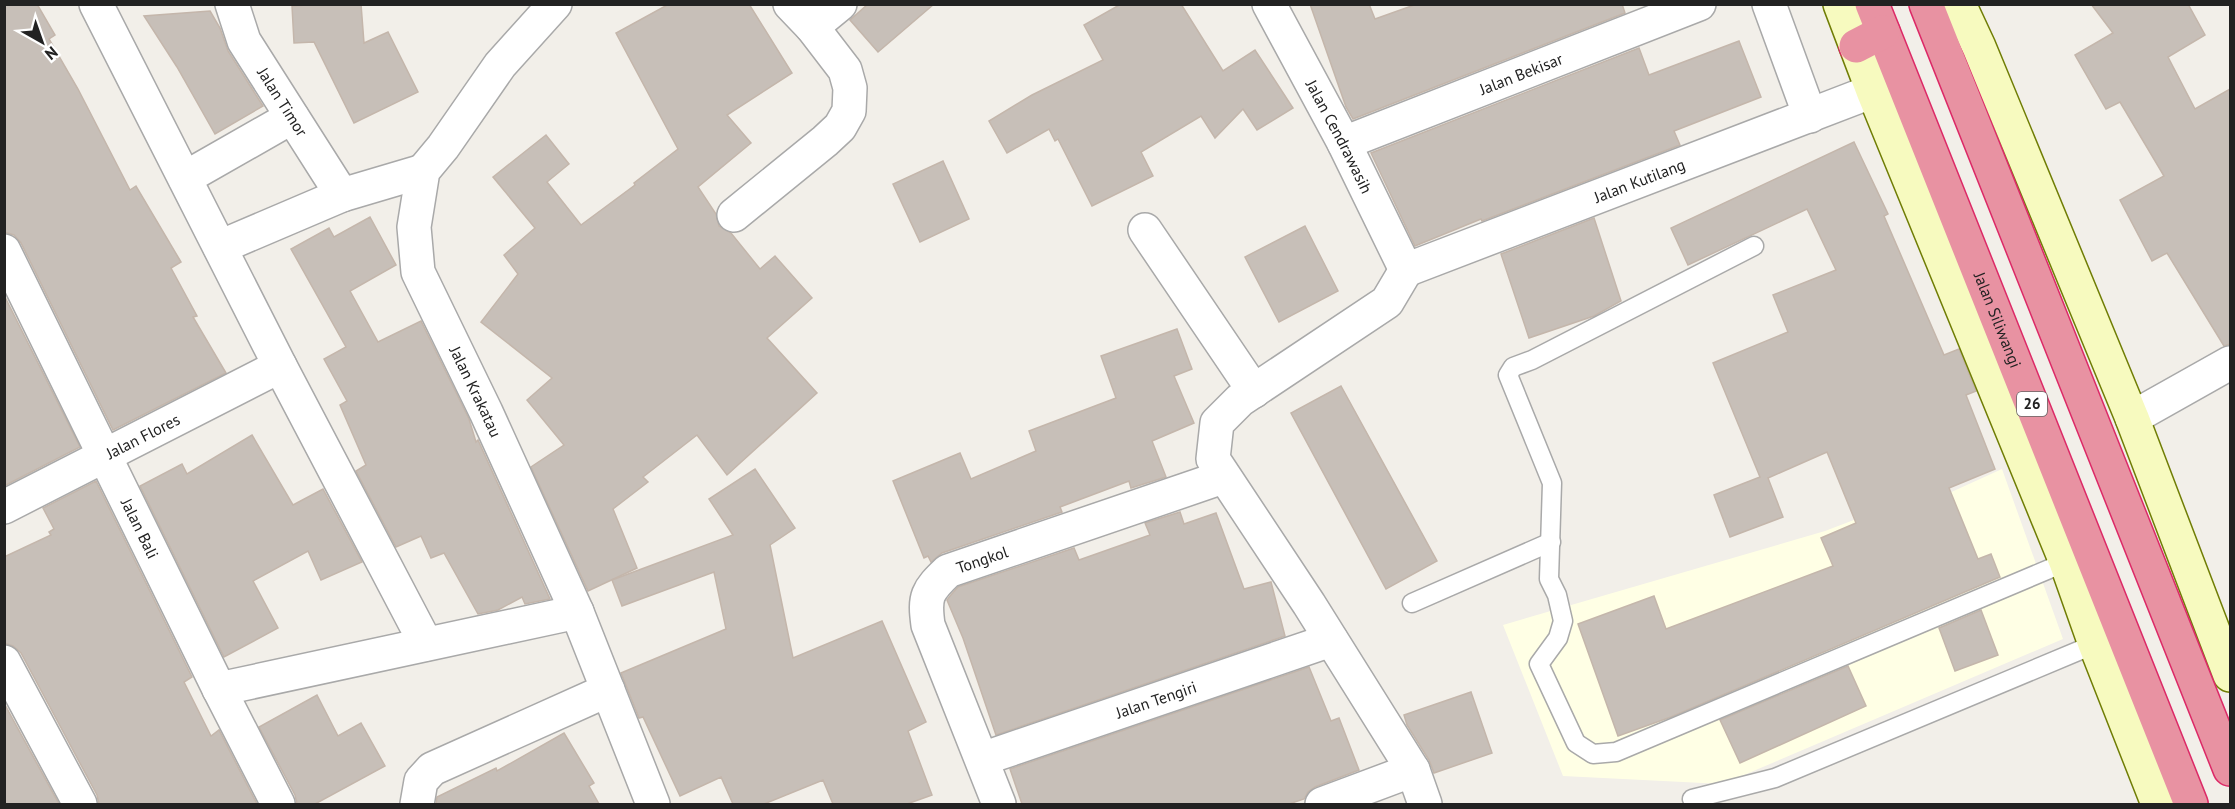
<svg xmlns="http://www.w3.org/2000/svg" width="2235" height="809" viewBox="0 0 2235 809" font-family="'PT Sans',sans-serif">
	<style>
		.education { fill: #ffffe5 }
		.building { fill: #c7bfb8; stroke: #c4b6ab; stroke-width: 1.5 }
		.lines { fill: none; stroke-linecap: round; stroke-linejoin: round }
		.lane-casing { stroke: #a9a9a9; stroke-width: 21 }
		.street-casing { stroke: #a9a9a9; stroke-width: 36 }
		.secondary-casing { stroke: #707d05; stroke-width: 36 }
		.highway-casing { stroke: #dc2a67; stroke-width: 36 }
		.lane { stroke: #fff; stroke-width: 18 }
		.street { stroke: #fff; stroke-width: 33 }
		.secondary { stroke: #f7fabf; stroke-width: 33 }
		.highway { stroke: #e892a2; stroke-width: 33 }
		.labels { text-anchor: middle; stroke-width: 6; stroke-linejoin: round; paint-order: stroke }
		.shield { fill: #fff; stroke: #646464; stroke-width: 1.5 }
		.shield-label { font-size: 15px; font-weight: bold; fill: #222 }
		.street-label { font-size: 16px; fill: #222; stroke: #fff }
	</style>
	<rect width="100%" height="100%" fill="#f2efe9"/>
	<polygon class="education" points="2002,469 2063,639 1723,784 1563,776 1503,625 1825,531 1922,494 1936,499"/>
	<g class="building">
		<polygon points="4,4 37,4 55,35 49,39 78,89 130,190 136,186 181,262 171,268 197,316 193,317 226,373 113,430 21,243 14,235 4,232"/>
		<polygon points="322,4 361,4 364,43 388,32 418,92 354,123 314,42 294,43 292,6"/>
		<polygon points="669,4 749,4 792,73 727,115 751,143 698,187 716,214 719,226 731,233 760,269 775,256 812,298 767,338 817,393 727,475 697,435 643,477 648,482 613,509 637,568 588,591 531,467 564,445 527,400 552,378 481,322 518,274 504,255 535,228 493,177 546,135 569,164 547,182 581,225 635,185 634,183 678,149 616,33"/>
		<polygon points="868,4 934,4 878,52 850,20"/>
		<polygon points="1121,4 1181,4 1223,71 1255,50 1293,108 1257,130 1243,109 1215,138 1201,116 1141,152 1153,176 1092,206 1058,139 1055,141 1049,129 1007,153 989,121 1032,95 1103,60 1084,25"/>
		<polygon points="1310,4 1369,4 1375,19 1417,4 1622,4 1625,13 1353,119 1346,107"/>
		<polygon points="2091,4 2188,4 2205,35 2168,57 2195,109 2230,89 2230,344 2224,346 2167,253 2152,261 2120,200 2164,176 2120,102 2106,109 2075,55 2113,33"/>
		<polygon points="210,11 220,28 228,51 263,106 215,134 177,67 144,16"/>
		<polygon points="1739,41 1761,97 1674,131 1680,145 1482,221 1481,219 1415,246 1371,153 1639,48 1649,75"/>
		<polygon points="1854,142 1888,214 1884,216 1944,355 1959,349 1976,391 1966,395 1995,469 1949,488 1978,559 1991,554 2000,577 1671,717 1618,736 1578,624 1654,596 1666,629 1833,566 1821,538 1856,523 1827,452 1768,478 1783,517 1730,537 1714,495 1760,477 1713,363 1788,332 1773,295 1836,270 1807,209 1688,265 1671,228"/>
		<polygon points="943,161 969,219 920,242 893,184"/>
		<polygon points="370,217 396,265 350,291 378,342 421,321 469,419 476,442 478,440 550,599 525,604 522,597 498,610 478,614 444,553 431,558 421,536 396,547 356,471 366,465 340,405 347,401 324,359 346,347 291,249 329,228 334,237"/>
		<polygon points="1594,218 1621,301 1594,316 1529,338 1501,254"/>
		<polygon points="1305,226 1338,291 1279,322 1245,257"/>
		<polygon points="4,295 80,447 4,486"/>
		<polygon points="1177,329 1192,369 1174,376 1194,423 1152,441 1166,477 1131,488 1129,481 1060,507 1062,512 942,553 931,562 928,556 924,558 893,481 960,453 971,479 1036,451 1029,431 1116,398 1101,356"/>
		<polygon points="1341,386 1437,561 1386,589 1291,413"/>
		<polygon points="252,435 293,505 323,489 362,562 321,580 308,551 253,581 278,628 224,657 140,486 182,464 187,474"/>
		<polygon points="755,469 795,528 770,545 793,658 882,621 926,722 908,731 932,795 907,804 833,804 823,780 764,804 733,804 721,777 680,796 643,717 639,718 621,673 726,629 714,572 622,606 612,580 733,535 709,499"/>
		<polygon points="96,481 192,677 184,682 211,736 219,730 257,804 99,804 97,795 21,653 13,646 4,643 4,557 51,535 49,532 54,529 43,508"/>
		<polygon points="1180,512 1184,524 1216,513 1244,589 1271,582 1285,636 996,735 963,638 947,600 950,596 958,587 1074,548 1079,560 1150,535 1145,523"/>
		<polygon points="1981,610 1998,655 1955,671 1939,628"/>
		<polygon points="1848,666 1866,706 1740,763 1720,720"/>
		<polygon points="1309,667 1331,721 1339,718 1359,770 1315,787 1308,792 1304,799 1289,804 1022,804 1010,769"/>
		<polygon points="1471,692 1492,753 1434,773 1429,760 1407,725 1404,715"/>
		<polygon points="317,695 338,736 361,723 385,766 315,804 297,804 295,795 259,727"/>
		<polygon points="4,703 59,804 4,804"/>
		<polygon points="564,733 594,783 589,786 599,804 436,804 437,797 496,768 497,771"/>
	</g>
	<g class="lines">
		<g class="lane-casing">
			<g id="lane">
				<polyline points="1754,246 1532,360 1513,367 1508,375 1552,483 1549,579 1557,595 1563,621 1558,638 1539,664 1576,743 1593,754 1616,752 2066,562"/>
				<polyline points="1412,603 1551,542"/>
				<polyline points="1692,799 1775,778 2095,644"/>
			</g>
		</g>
		<g class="street-casing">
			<g id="street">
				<polyline points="96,4 280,366 426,644"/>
				<path id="s1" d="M232 4 244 41 342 195"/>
				<path id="s2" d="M555 4 500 65 443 147 423 171 414 227 418 272 486 412 577 612 653 804"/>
				<path id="s3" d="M1269 4 1344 143 1406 270"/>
				<polyline points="1769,4 1810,116"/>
				<polyline points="812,27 840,4"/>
				<path id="s4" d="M1344 143 1699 4"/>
				<polyline points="185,178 292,117"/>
				<polyline points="734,215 825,141 840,127 849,111 850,88 845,70 812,27 790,4"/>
				<polyline points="1145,230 1254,391"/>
				<polyline points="220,247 342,195 423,171"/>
				<path id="s5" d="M4 251 219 689 278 804"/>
				<polyline points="1406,270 1387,302 1240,400 1217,423 1213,459 1309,604 1413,770 1425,804"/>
				<path id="s6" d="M1406 270 1873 91"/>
				<polyline points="2132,418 2230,363"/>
				<path id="s7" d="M4 507 280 366"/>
				<polyline points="4,662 80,804"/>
				<polyline points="219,689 577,612"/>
				<path id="s8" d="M982 759 1331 640"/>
				<polyline points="417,804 421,781 432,769 608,690"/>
				<path id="s9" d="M999 804 928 625C924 596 927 591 948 571L1223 477"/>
				<polyline points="1322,804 1413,770"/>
			</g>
		</g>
		<g class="secondary-casing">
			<g id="secondary">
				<polyline points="1840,4 1873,91 2066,562 2095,644 2158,804"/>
				<polyline points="1959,4 1979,47 2132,418 2230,675"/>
			</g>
		</g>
		<g class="highway-casing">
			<g id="highway">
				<path id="s10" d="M1872 4 2191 804"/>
				<polyline points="1926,4 2230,769"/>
				<polyline points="1856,46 1883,32"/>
			</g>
		</g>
		<use href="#lane" class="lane"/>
		<use href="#street" class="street"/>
		<use href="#secondary" class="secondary"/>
		<use href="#highway" class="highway"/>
	</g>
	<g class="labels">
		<rect class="shield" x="2017" y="392" width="30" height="24" rx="4.5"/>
		<g class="shield-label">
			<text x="2032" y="409">26</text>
		</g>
		<g class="street-label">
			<text dy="6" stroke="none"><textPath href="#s4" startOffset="190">Jalan Bekisar</textPath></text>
			<text dy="6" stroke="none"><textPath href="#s1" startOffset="111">Jalan Timor</textPath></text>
			<text dy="6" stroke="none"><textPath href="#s3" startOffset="150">Jalan Cendrawasih</textPath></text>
			<text dy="6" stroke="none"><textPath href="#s6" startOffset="250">Jalan Kutilang</textPath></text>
			<text dy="6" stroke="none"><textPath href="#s10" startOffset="340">Jalan Siliwangi</textPath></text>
			<text dy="6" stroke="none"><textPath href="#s2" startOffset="448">Jalan Krakatau</textPath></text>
			<text dy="6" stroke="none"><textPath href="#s7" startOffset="156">Jalan Flores</textPath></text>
			<text dy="6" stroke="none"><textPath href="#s5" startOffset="309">Jalan Bali</textPath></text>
			<text dy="6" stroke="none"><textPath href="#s9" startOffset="290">Tongkol</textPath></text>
			<text dy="6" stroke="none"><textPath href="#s8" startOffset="184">Jalan Tengiri</textPath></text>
		</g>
	</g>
	<rect width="2235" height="809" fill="none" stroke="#222222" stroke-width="12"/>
	<g transform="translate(42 42) rotate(140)" stroke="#ffffff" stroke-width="4.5" paint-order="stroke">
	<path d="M0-4.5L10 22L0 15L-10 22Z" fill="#222222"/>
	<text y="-9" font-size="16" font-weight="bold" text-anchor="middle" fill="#222222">N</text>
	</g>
</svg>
